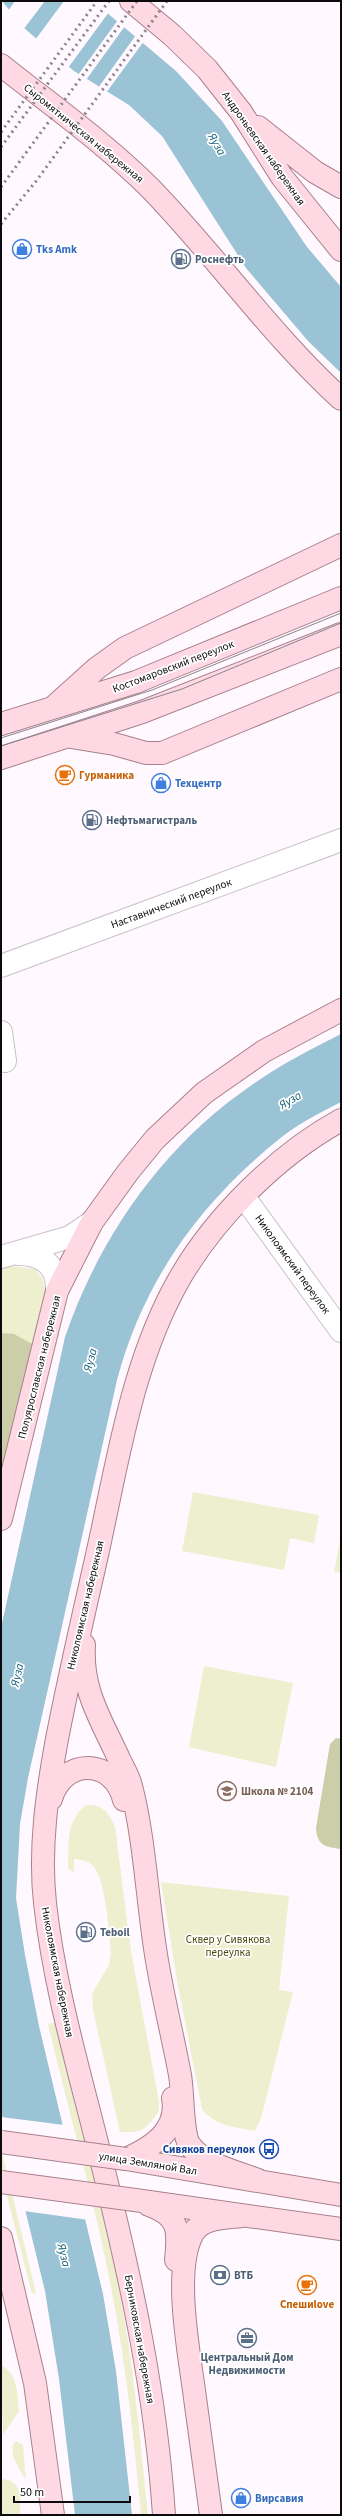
<svg xmlns="http://www.w3.org/2000/svg" width="342" height="2516" font-family="'Source Sans 3',sans-serif">
<style>
.green{fill:#edefce}
.forest{fill:#cbcea8}
.water{fill:#9ac3d5}
.pier{fill:#fff8fe}
.lines{fill:none;stroke-linecap:round;stroke-linejoin:round}
.minor-casing{stroke:#c9c1c8;stroke-width:24}
.major-casing{stroke:#a9808c;stroke-width:24}
.minor{stroke:#fff;stroke-width:22}
.major{stroke:#fed9e3;stroke-width:22}
.tram{stroke:#898489;stroke-width:1}
.rail{stroke:#898489;stroke-width:3;stroke-dasharray:2 4;stroke-linecap:butt}
.major-bridge-casing{stroke:#a9808c;stroke-width:24;stroke-linecap:butt}
.major-bridge{stroke:#fed9e3;stroke-width:22}
.labels{text-anchor:middle;stroke-width:3.5;stroke-linejoin:round;paint-order:stroke}
.street-label{font-size:11px;fill:#0d0a0d;stroke:#fff}
.shop-label{font-size:11px;font-weight:bold;fill:#366cbe;stroke:#fff;text-anchor:start}
.service-label{font-size:11px;font-weight:bold;fill:#4e5e75;stroke:#fff;text-anchor:start}
.food-label{font-size:11px;font-weight:bold;fill:#c56008;stroke:#fff;text-anchor:start}
.education-label{font-size:11px;font-weight:bold;fill:#785e54;stroke:#fff;text-anchor:start}
.park-label{font-size:11px;fill:#494a0c;stroke:#fff}
.transit-label{font-size:11px;font-weight:bold;fill:#164399;stroke:#fff;text-anchor:end}
.water-label{font-size:12px;font-style:italic;fill:#125e77;stroke:#fff}
</style>
<rect width="100%" height="100%" fill="#fff8fe"/>
<path class="green" d="M8,1266L36,1269L43,1280L45,1292L1,1491V1267Z
M193,1492L319,1515L314,1543L290,1538L284,1570L182,1551Z
M341,1535V1573L334,1572Z
M204,1666L293,1683L276,1767L189,1747Z
M87,1805C104,1805 109,1813 115,1827L131,1951L159,2102V2111C146,2128 143,2134 120,2132L93,2010L92,1994L109,1965L111,1953C109,1934 106,1875 91,1864C87,1861 79,1859 74,1859V1872L68,1869C69,1846 65,1819 87,1805Z
M161,1882L289,1896L279,1990L293,1992L261,2118L255,2131C235,2127 215,2126 202,2109L178,1986Z
M55,2022C76,2111 101,2200 119,2290C134,2364 140,2440 148,2515H141C134,2440 126,2366 112,2292C95,2202 69,2113 48,2024Z
M1,2148L36,2293L32,2294L1,2173Z
M1,2365C18,2374 17,2394 19,2411L3,2435Z
M16,2441L23,2445L26,2480C20,2470 6,2451 16,2441Z
M1,2479C23,2480 20,2498 20,2515H1Z"/>
<path class="forest" d="M1,1333L14,1334L34,1345L1,1491Z
M336,1738L341,1739V1849C326,1847 317,1846 316,1828L330,1744Z"/>
<path class="water" d="M2,1H93L176,71L222,121L307,247L341,287V373L308,341L246,268L162,136L129,105L74,71L24,28Z
M341,1034V1102C322,1112 301,1122 283,1136C201,1201 144,1279 117,1380L28,1778L20,1824L16,1898L25,1955L39,2026L103,2294L116,2371L132,2515H75L59,2379L45,2291L1,2111V1628L65,1337C99,1238 162,1147 249,1087C278,1066 309,1050 341,1034Z"/>
<path class="pier" d="M15,1H45L23,30L8,11Z
M64,1H96L109,12L68,68L35,40Z
M118,20L125,26L86,80L78,75Z
M136,35L144,41L106,93L98,88Z
M1,2117L64,2125L89,2220L24,2211Z"/>
<g class="lines">
<g class="minor-casing">
<path id="minor" d="M1,966L341,840
M1,1032L5,1061
M244,1197L341,1331
M18,1254C42,1254 58,1265 57,1291
M1,1257L70,1237L92,1222"/>
</g>
<g class="major-casing">
<path id="major" d="M131,1L172,35L207,69L241,112L282,177L341,250
M1,65C51,105 105,143 150,188C216,256 271,335 341,399
M258,127L315,172L341,187
M56,705L97,668L125,648L341,545
M1,724L136,682L341,598
M71,737L114,744L146,753H162L341,679
M1,758L142,712L341,634
M1,1519L57,1291L92,1222L128,1172L155,1139L204,1093L264,1051L341,1010
M84,1645C81,1691 102,1721 120,1761C124,1769 129,1777 131,1786C144,1836 147,1895 155,1948C161,1990 172,2032 180,2075C183,2091 182,2132 189,2144C202,2164 237,2172 258,2180
M51,1799C63,1757 114,1758 124,1800
M126,2159C151,2148 179,2131 173,2098
M126,2159L341,2195
M135,2200L341,2229
M149,2205C180,2216 179,2231 176,2260
M1,2238L35,2383L53,2515
M164,2515C156,2395 132,2284 103,2167C82,2080 55,1993 45,1903C39,1849 47,1793 57,1739C69,1677 83,1617 97,1555C118,1461 132,1360 181,1276C217,1215 279,1154 341,1120
M211,2515C206,2476 200,2437 195,2398C190,2357 172,2270 193,2233C202,2217 226,2218 242,2216"/>
</g>
<use href="#minor" class="minor"/>
<use href="#major" class="major"/>
<path class="tram" d="M1,738L152,690L341,613
M1,746L182,689L341,623"/>
<path class="rail" d="M1,132L97,1
M1,147L109,1
M1,187L137,1
M1,224L37,180L167,1"/>
<g class="major-bridge-casing">
<path id="major-bridge" d="M1,2142L126,2159
M1,2182L135,2200"/>
</g>
<use href="#major-bridge" class="major-bridge"/>
</g>
<defs>
<g id="shop-ring" transform="scale(1)"><circle r="9.5" fill="#fff" stroke="#3f7fe0" stroke-width="1.5"/><path d="M-5-2.5h2.3a2.7 3.5 0 0 1 5.4 0H5L5.5 6h-11ZM-1.5-2.5h3a1.5 2.3 0 0 0-3 0Z" fill="#3f7fe0"/></g>
<g id="fuel-ring" transform="scale(1)"><circle r="9.5" fill="#fff" stroke="#5c6f8a" stroke-width="1.5"/><path d="M-5.5-6h7V0h2V4h1.3V-2.5L3-4.5l.8-.8L6-3V5H2.5V1h-1V6h-7ZM-4.2-4.7v3.2H.2V-4.7Z" fill="#5c6f8a"/></g>
<g id="cafe-ring" transform="scale(1)"><circle r="9.5" fill="#fff" stroke="#e8710a" stroke-width="1.5"/><path d="M-5.5-4.5H6V0H3Q3 3.5 0 3.5H-2.5Q-5.5 3.5-5.5 0ZM3-3.2v2h1.7v-2ZM-6 4.5H4V6H-6Z" fill="#e8710a"/></g>
<g id="school-ring" transform="scale(1)"><circle r="9.5" fill="#fff" stroke="#8d6e63" stroke-width="1.5"/><path d="M0-5L7-2L0 1L-7-2ZM-4 1L0 2.5L4 1V4Q0 6-4 4Z" fill="#8d6e63"/></g>
<g id="bus-ring" transform="scale(1)"><circle r="9.5" fill="#fff" stroke="#1a4fb4" stroke-width="1.5"/><path d="M-5-6H5V4H4V6H2V4H-2V6H-4V4H-5ZM-3.5-4V0h7V-4ZM-3.5 1.2v1.5H-2V1.2ZM2 1.2v1.5H3.5V1.2Z" fill="#1a4fb4"/></g>
<g id="bank-ring" transform="scale(1)"><circle r="9.5" fill="#fff" stroke="#5c6f8a" stroke-width="1.5"/><path d="M-6-4H6V4H-6ZM0-2.3a2.3 2.3 0 1 0 0 4.6a2.3 2.3 0 1 0 0-4.6Z" fill="#5c6f8a"/></g>
<g id="office-ring" transform="scale(1)"><circle r="9.5" fill="#fff" stroke="#5c6f8a" stroke-width="1.5"/><path d="M-6-3h4V-5.5h4V-3h4V5H-6ZM-1-4.5V-3h2v-1.5ZM-6 0V1H6V0Z" fill="#5c6f8a"/></g>
</defs>
<g fill-rule="evenodd">
<use href="#shop-ring" x="22" y="249"/>
<use href="#fuel-ring" x="181" y="259"/>
<use href="#cafe-ring" x="65" y="775"/>
<use href="#shop-ring" x="161" y="783"/>
<use href="#fuel-ring" x="92" y="820"/>
<use href="#school-ring" x="227" y="1791"/>
<use href="#fuel-ring" x="86" y="1932"/>
<use href="#bus-ring" x="269" y="2149"/>
<use href="#bank-ring" x="220" y="2275"/>
<use href="#cafe-ring" x="307" y="2285"/>
<use href="#office-ring" x="247" y="2338"/>
<use href="#shop-ring" x="241" y="2498"/>
</g>
<g class="labels">
<g class="street-label">
<text transform="translate(84 133) rotate(39)" y="4">Сыромятническая набережная</text>
<text transform="translate(264 148) rotate(55)" y="4">Андроньевская набережная</text>
<text transform="translate(173 666) rotate(-21)" y="4">Костомаровский переулок</text>
<text transform="translate(171 903) rotate(-20)" y="4">Наставнический переулок</text>
<text transform="translate(293 1264) rotate(54)" y="4">Николоямский переулок</text>
<text transform="translate(39 1367) rotate(-76)" y="4">Полуярославская набережная</text>
<text transform="translate(85 1605) rotate(-77)" y="4">Николоямская набережная</text>
<text transform="translate(58 1972) rotate(79)" y="4">Николоямская набережная</text>
<text transform="translate(148 2163) rotate(9)" y="4">улица Земляной Вал</text>
<text transform="translate(140 2339) rotate(80)" y="4">Берниковская набережная</text>
</g>
<g class="shop-label">
<text x="36" y="253">Tks Amk</text>
<text x="175" y="787">Техцентр</text>
<text x="255" y="2502">Вирсавия</text>
</g>
<g class="service-label">
<text x="195" y="263">Роснефть</text>
<text x="106" y="824">Нефтьмагистраль</text>
<text x="100" y="1936">Teboil</text>
<text x="234" y="2279">ВТБ</text>
<text x="247" y="2361" text-anchor="middle">Центральный Дом<tspan x="247" dy="13">Недвижимости</tspan></text>
</g>
<g class="food-label">
<text x="79" y="779">Гурманика</text>
<text x="307" y="2308" text-anchor="middle">Спешиlove</text>
</g>
<g class="education-label">
<text x="241" y="1795">Школа № 2104</text>
</g>
<g class="park-label">
<text x="228" y="1943">Сквер у Сивякова<tspan x="228" dy="13">переулка</tspan></text>
</g>
<g class="transit-label">
<text x="255" y="2153">Сивяков переулок</text>
</g>
<g class="water-label">
<text transform="translate(217 144) rotate(59)" y="4">Яуза</text>
<text transform="translate(290 1100) rotate(-31)" y="4">Яуза</text>
<text transform="translate(90 1360) rotate(-76)" y="4">Яуза</text>
<text transform="translate(17 1675) rotate(-77)" y="4">Яуза</text>
<text transform="translate(64 2255) rotate(76)" y="4">Яуза</text>
</g>
</g>
<rect width="342" height="2516" fill="none" stroke="#0d0a0d" stroke-width="4"/>
<path d="M14 2496v6h116v-6" fill="none" stroke="#0d0a0d" stroke-width="2"/>
<text x="20" y="2496" font-size="12" fill="#0d0a0d" stroke="#ffffff" stroke-width="3" paint-order="stroke">50 m</text>
</svg>
